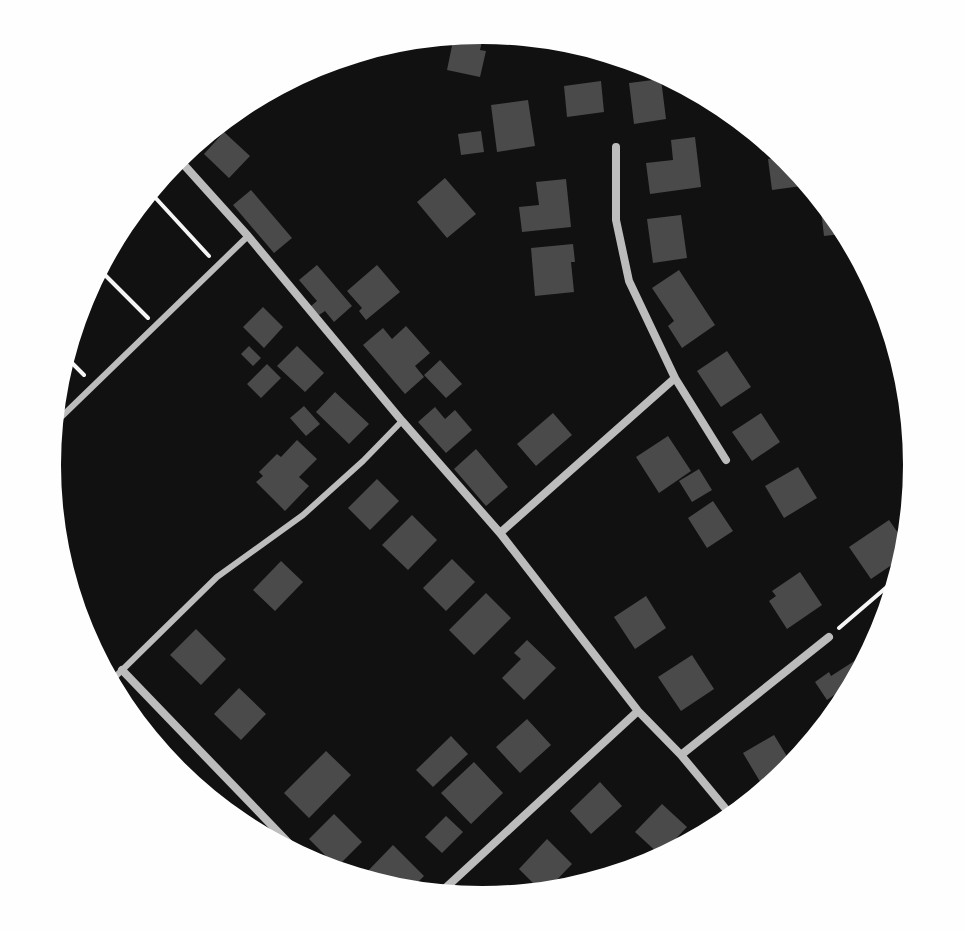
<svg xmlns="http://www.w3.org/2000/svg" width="965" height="931" font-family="Helvetica,sans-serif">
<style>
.building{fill:#4a4a4a}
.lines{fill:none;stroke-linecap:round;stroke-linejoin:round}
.path{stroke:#f5f5f5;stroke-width:4}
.service{stroke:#bcbcbc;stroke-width:6}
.minor{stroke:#bcbcbc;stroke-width:8}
</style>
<rect width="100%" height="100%" fill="#111"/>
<path class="building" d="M475,32L484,33L480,50L486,51L480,77L447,70L454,36Z
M661,79L666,119L634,124L629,83Z
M601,81L604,112L567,117L564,86Z
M528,100L535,146L497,152L491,105Z
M481,131L484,152L461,155L458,134Z
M224,132L250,156L229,178L204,154Z
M695,137L701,187L650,194L646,163L673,160L671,140Z
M779,150L791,158L809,185L772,190L768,159L780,158Z
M445,178L476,214L447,238L417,202Z
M566,179L571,227L522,232L519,207L539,205L536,182Z
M251,190L292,238L274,253L233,205Z
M820,202L837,227L842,234L824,236Z
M681,215L687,258L653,263L647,219Z
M573,244L575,262H571L574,292L535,296L531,248Z
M317,265L352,306L334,322L325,311L319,315L311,306L317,301L299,280Z
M377,265L400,292L366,320L359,311L362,308L347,291Z
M679,270L715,325L682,348L668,326L674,321L652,288Z
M263,307L283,327L264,348L243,327Z
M406,326L430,353L415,366L424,377L405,394L363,345L383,328L392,339Z
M249,346L261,358L253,366L241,354Z
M297,346L324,373L305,392L277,366Z
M727,351L751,387L721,407L697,371Z
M440,360L462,384L446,398L424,375Z
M267,364L281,378L261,398L247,384Z
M335,392L369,424L349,444L316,412Z
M304,406L320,424L306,436L290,418Z
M435,407L445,419L455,410L472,430L446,453L418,422Z
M553,413L572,435L536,466L517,444Z
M761,413L780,442L752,461L732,432Z
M668,436L691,471L659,493L636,457Z
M297,440L317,459L299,477L309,486L285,511L256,482L263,476L259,472L277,454L281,457Z
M476,449L508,487L486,506L454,469Z
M798,467L817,498L784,518L765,486Z
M699,469L712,490L692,502L679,481Z
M377,479L399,501L370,530L348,508Z
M713,501L733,531L707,548L688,518Z
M412,515L437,540L408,570L382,545Z
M889,520L903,540L899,560L871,579L849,547Z
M452,559L475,582L446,611L423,588Z
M281,561L303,582L275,611L253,590Z
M800,572L822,605L787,629L769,601L776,596L772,591Z
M486,593L511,618L474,655L449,630Z
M646,596L666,628L635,649L614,617Z
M196,629L226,659L201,685L170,655Z
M527,640L556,668L524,700L502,678L521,659L514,653Z
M692,655L714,689L681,711L658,677Z
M856,660L861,668L840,699L837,693L827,700L815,682L829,672L831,676Z
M239,688L266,714L241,740L214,714Z
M527,719L551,745L520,773L496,747Z
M774,735L794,768L790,774L765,790L743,753Z
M451,736L468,754L433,787L416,770Z
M326,751L351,775L309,818L284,793Z
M474,762L503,793L471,824L441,793Z
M600,782L622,806L591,834L570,811Z
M662,804L687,827L660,855L635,832Z
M334,814L362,842L337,867L309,839Z
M446,816L463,832L442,853L425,837Z
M547,839L572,864L549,888L540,890L519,869Z
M393,845L424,876L413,887L362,877Z"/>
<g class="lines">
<path class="path" d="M151,193L209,256
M100,270L148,318
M68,359L84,375
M839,628L895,580"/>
<path class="service" d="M55,423L248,236
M112,680L217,577L303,515L363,461L402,421"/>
<path class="minor" d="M176,156L248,236L402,421L500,533L638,711L681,755L730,814
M675,378L726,460
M500,533L675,378L629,281L616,220V147
M122,670L306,861
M681,755L829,637
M440,893L638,711"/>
</g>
<path d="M0 0H965V931H0ZM61 465a421 421 0 1 1 842 0a421 421 0 1 1-842 0Z" fill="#fefefe" fill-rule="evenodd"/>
</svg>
